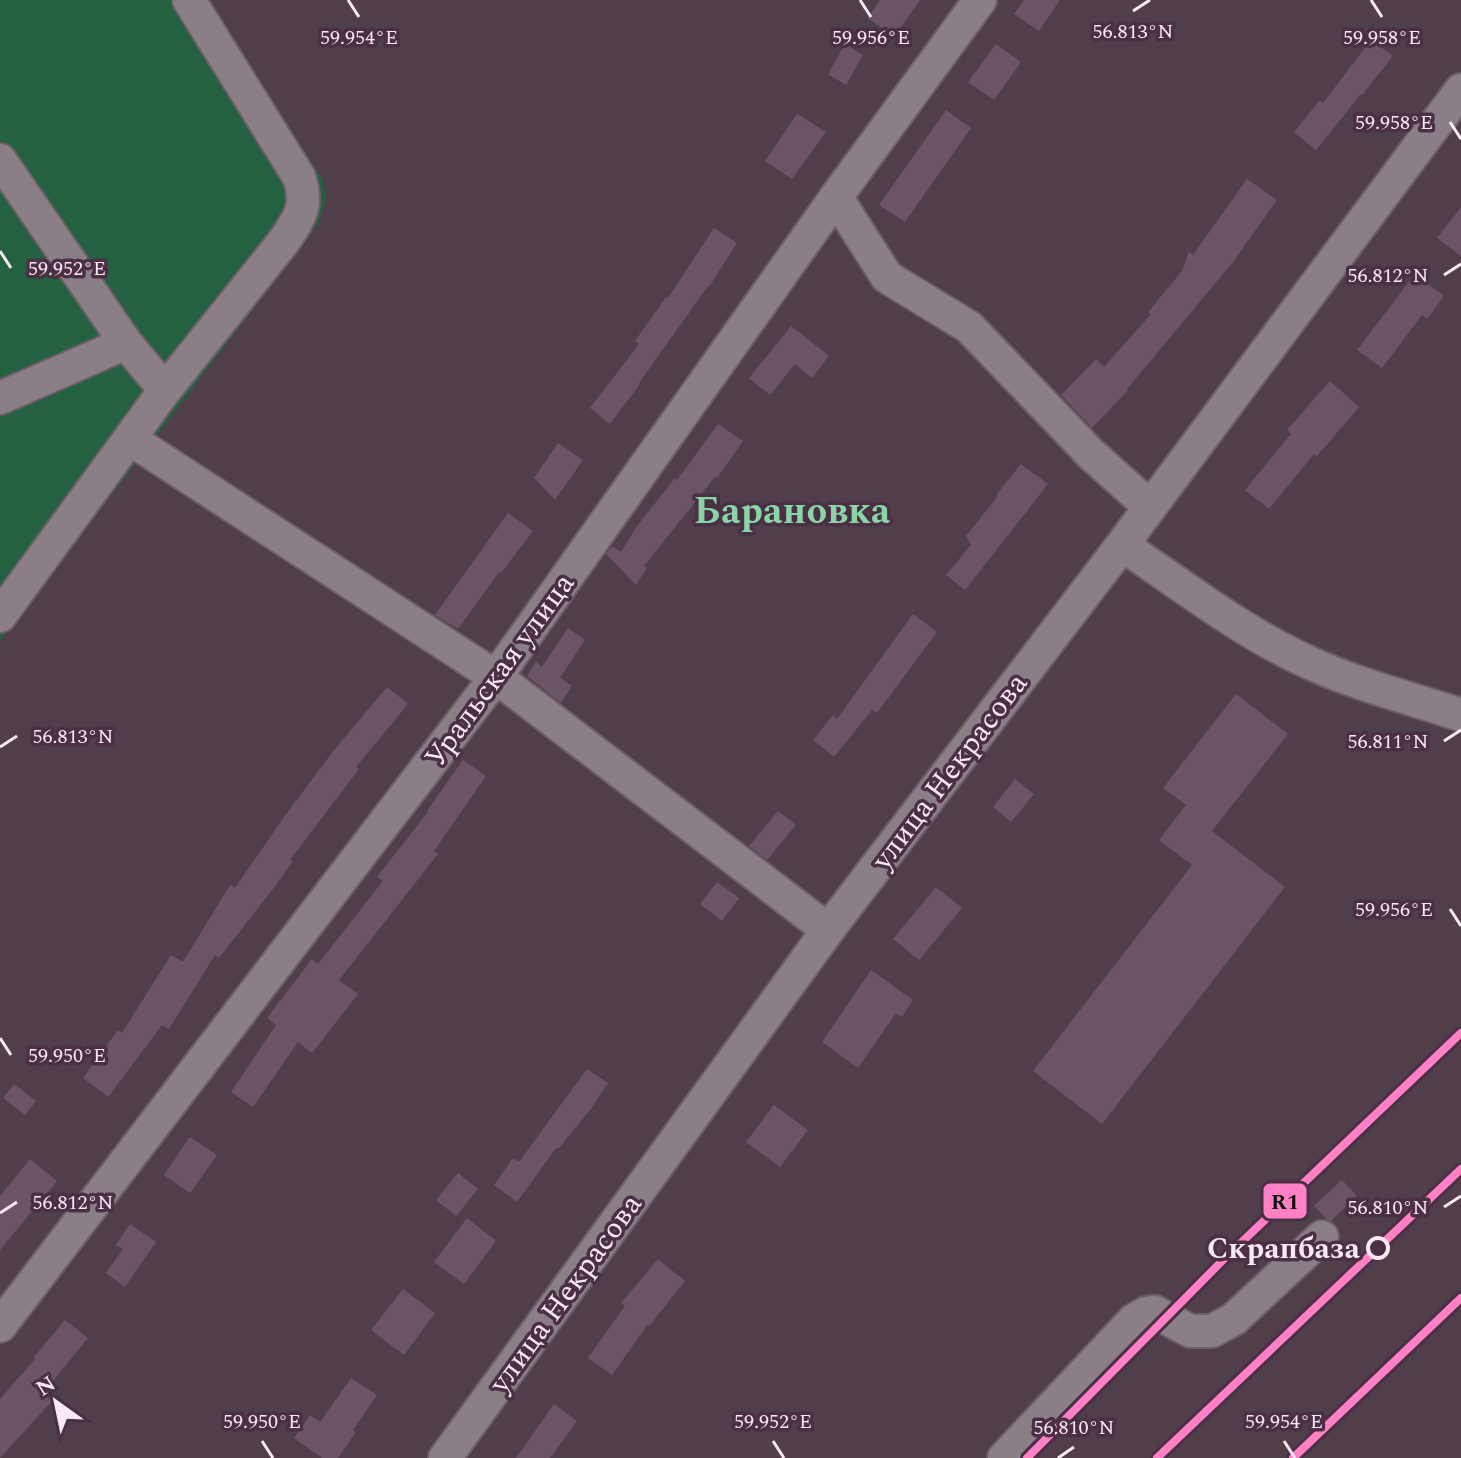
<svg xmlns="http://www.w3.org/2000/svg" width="1461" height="1458" font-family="Spectral,serif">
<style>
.green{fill:#246141}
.building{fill:#6c5466}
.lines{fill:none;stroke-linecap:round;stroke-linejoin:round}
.minor-casing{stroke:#6d5e68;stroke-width:36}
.minor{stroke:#8b7f87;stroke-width:32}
.rail-1-casing{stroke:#4b2f44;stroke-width:14}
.rail-1{stroke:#ff80c5;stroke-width:8}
.ticks{fill:none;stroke:#fae8f5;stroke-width:3}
.stop-dot{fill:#4b2f44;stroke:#fae8f5;stroke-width:4}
.labels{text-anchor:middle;stroke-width:7;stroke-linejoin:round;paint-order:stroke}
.street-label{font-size:30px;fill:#fae8f5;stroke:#4b2f44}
.stop-label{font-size:30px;font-weight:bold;fill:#fae8f5;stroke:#4b2f44;text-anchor:end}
.district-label{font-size:38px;font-weight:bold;fill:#8ad5a7;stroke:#4b2f44}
.ticks-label{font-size:20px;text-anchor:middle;fill:#fae8f5;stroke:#4b2f44;stroke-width:7;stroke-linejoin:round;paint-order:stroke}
.line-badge{stroke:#4b2f44;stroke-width:3}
.pale-badge-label{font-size:22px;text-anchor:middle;font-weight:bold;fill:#111}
</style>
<rect width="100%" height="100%" fill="#503f4b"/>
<path class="green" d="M0,0H208L323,180L326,201L318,224L0,641Z"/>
<path class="building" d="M880,0H920L894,37L868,18Z
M1024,0H1060L1039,31L1014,14Z
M1371,40L1393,56L1362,95L1361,94L1316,150L1294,132L1320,100L1323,103Z
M845,44L863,55L846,85L828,74Z
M996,44L1021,62L994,100L968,82Z
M946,110L971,128L905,222L879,205Z
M797,114L826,132L792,179L765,161Z
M1247,179L1277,200L1233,262L1127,389L1128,390L1092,428L1061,395L1096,359L1104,367L1151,314L1148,312L1182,271L1189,251L1193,255Z
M1461,207V256L1437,238Z
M714,228L737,243L709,287L708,286L639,383L640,384L610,424L590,408L639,344L635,341L666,297L668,298Z
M1415,274L1444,296L1427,319L1422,315L1382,368L1357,350Z
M791,326L829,356L812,378L795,364L770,395L749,378Z
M1330,381L1359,407L1317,456L1314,454L1269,509L1245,490L1291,434L1287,430Z
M718,424L743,441L717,478L715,477L644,566L647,568L636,585L606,554L612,546L621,552L637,526L675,478L677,480Z
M558,443L583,460L555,500L534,478Z
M1021,464L1048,484L965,590L946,575L971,545L966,536L998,496L996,495Z
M508,513L533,531L501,573L499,572L458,629L435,615Z
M913,614L937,632L877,713L872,710L834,757L813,740L833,715L837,719Z
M568,628L585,640L560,678L572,686L561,703L527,676L536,662L542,667Z
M387,687L408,704L356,767L359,769L290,860L293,861L273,889L219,958L215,955L169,1029L162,1025L108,1097L83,1078L118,1030L122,1033L171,955L183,962L230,885L235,888L284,817L334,750Z
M1236,694L1288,734L1212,831L1285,887L1102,1124L1033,1071L1192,865L1159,840L1186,805L1163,788Z
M463,760L486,776L434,851L438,854L339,980L358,994L312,1053L298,1042L253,1107L231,1092L276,1025L267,1018L312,959L318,964L383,881L377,877L428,812L427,811Z
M1015,779L1034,794L1011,822L993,807Z
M778,811L796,825L767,860L749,846Z
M717,882L739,898L722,921L700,904Z
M936,887L962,908L919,960L893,939Z
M871,970L913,1000L902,1017L896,1013L858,1068L822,1042Z
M587,1069L608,1083L590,1110L558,1149L556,1148L517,1202L494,1185L513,1158L519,1162Z
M14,1084L36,1101L25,1115L3,1098Z
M774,1105L808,1130L780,1167L746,1142Z
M190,1137L217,1155L190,1193L164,1175Z
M30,1159L57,1181L0,1250V1196Z
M458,1173L478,1189L456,1216L436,1200Z
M1342,1180L1357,1196L1331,1221L1326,1219L1314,1206Z
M467,1218L496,1241L464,1284L434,1262Z
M130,1224L156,1242L125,1287L106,1273L123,1249L116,1245Z
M658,1259L685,1281L649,1326L648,1324L612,1375L588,1358L625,1306L621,1303Z
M403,1289L435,1313L404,1355L371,1330Z
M65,1320L88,1338L43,1393L52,1401L0,1458V1399L35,1359L34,1357Z
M351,1378L377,1395L353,1430L356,1432L338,1458H322L294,1438L310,1415L320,1422Z
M554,1404L577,1421L550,1458H516Z"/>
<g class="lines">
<g class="minor-casing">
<path id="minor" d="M0,160L126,343L165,390
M836,197L887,277L969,327L1091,454L1150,507
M0,398L126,343
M130,439L496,677L828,930
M1122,545C1182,585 1243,633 1310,663C1358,685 1410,698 1461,715
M0,616L165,390L284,241C300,217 309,206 299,177L189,0
M0,1326L496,677L836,197L980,0
M445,1458L828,930L1122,545L1461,90
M1004,1458L1134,1320L1146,1313L1155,1312L1190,1331H1212L1234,1319L1322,1237"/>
</g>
<use href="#minor" class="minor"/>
<g class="rail-1-casing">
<path id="rail-1" d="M1027,1458L1224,1259L1461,1033
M1157,1458L1461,1169
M1293,1458L1461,1298"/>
</g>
<use href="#rail-1" class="rail-1"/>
</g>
<path class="ticks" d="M348,0L359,17M860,0L871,17M1371,0L1382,17M1133,11L1150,0M1450,122L1461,139M0,251L11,268M1444,275L1461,264M1444,741L1461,730M0,747L17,736M1450,909L1461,926M0,1038L11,1055M1444,1207L1461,1196M0,1213L17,1202M262,1441L273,1458M773,1441L784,1458M1284,1441L1295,1458M1058,1458L1074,1447"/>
<circle class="stop-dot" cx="1378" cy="1248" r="10"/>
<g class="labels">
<g class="street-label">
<text transform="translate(499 670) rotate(-54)" y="10">Уральская улица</text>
<text transform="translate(949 771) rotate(-53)" y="10">улица Некрасова</text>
<text transform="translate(565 1293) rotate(-54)" y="10">улица Некрасова</text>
</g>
<g class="stop-label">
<text x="1360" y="1258">Скрапбаза</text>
</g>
<g class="district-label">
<text x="792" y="523">Барановка</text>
</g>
</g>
<g class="ticks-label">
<text x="1133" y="38">56.813°N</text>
<text x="1382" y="44">59.958°E</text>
<text x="359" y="44">59.954°E</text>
<text x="871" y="44">59.956°E</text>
<text x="1394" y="129">59.958°E</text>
<text x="67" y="275">59.952°E</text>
<text x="1388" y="282">56.812°N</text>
<text x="73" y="743">56.813°N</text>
<text x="1388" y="748">56.811°N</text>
<text x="1394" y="916">59.956°E</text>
<text x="67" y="1062">59.950°E</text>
<text x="73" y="1209">56.812°N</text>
<text x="1388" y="1214">56.810°N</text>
<text x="262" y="1428">59.950°E</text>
<text x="773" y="1428">59.952°E</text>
<text x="1284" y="1428">59.954°E</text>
<text x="1074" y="1434">56.810°N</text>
</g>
<rect class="line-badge" x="1262" y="1182" width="46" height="38" rx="8" fill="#ff80c5"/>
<g class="pale-badge-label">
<text x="1285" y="1209">R1</text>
</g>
<g transform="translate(56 1402) rotate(327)" stroke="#4b2f44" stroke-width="6" paint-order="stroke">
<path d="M0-6L14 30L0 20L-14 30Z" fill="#fae8f5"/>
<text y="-12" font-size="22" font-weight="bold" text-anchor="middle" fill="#fae8f5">N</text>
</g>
</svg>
